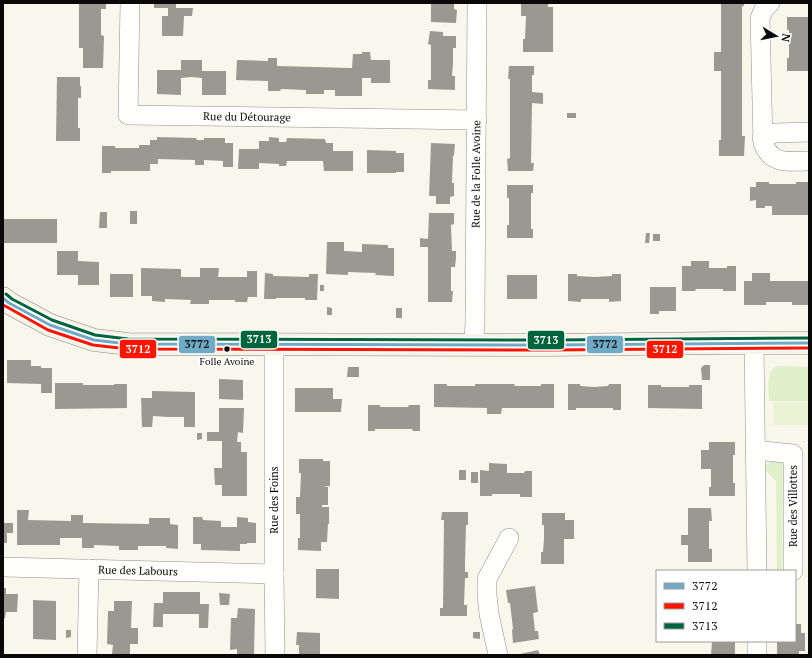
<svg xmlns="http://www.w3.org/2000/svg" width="812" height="658" font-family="'PT Serif',serif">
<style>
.green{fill:#e0f0ca}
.pitch{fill:#eaf4d4}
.building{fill:#9b9892}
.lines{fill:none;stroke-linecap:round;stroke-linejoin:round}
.street-casing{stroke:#91908b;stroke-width:20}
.secondary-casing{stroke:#888782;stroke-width:23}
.street{stroke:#fefefc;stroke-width:19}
.secondary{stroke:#f4f3e6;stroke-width:22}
.bus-1-casing{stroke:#fff;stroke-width:6}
.bus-2-casing{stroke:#fff;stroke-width:6}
.bus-3-casing{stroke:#fff;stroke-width:6}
.bus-1{stroke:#70abc5;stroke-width:3}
.bus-2{stroke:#ff1400;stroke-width:3}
.bus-3{stroke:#00643c;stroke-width:3}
.bus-dot{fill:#090909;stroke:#fff;stroke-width:1.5}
.labels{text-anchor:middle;stroke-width:4;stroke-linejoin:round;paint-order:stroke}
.bus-label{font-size:10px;fill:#090909;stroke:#fff}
.street-label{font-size:11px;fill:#090909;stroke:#fff}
.line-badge{stroke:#fff;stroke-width:1.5}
.badge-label{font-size:11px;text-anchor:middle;font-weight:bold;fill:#fff}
.pale-badge-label{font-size:11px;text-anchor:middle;font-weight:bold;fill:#111}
</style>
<rect width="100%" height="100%" fill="#f9f7ec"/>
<path class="green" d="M778,366L809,367V401H769C769,390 765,369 778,366Z
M771,461L784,462L789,473H783L782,571H777L776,481L765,470V466Z"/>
<path class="pitch" d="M773,402H809V425H774Z"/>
<path class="building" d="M79,3H106V9H101V35L104,36L103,68H83V48H79Z
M154,3H176V8H193L192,16H184L183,36H162V16H168V8H154Z
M431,3H454V9L457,10L456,23L431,22Z
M521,3H548V7H553V52H523V39H525L526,16H521Z
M721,3H744V6H742V136H745L744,156H719V140H721V71H714V52H721Z
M787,17H809V71H787V58H789V30H787Z
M430,31L443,32V36H456V48H453V63L452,76H455V90L428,89V80H431V45L428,44Z
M362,52H370L371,60H390V83H371V78H362V96H335V90H324V94H306V90L281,89L280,91H268V81L236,80L237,60L268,61V58H277V66L352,68L353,54H362Z
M181,60H202V71H226V95H202V78L191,77L181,78V95L157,94V70H181Z
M509,66H534V75H532V92L543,93V104L532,103L531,163H534L533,171H508L507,159L510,158V79H508Z
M57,77H80V86H81V98H78V128H80V141H56Z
M567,113H576V118H567Z
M157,137L196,138L197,140H204V138H225V143H233V167H223V161L204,160V165H195V160L158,159V164H150V171H111V173H102V146H115V148H139V145H150V140H157Z
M269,137L279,138V142H286L287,138L325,139L326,143H333V151H353V171H324L323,161H287L286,166H279V164L259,163V169H238L239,149H259V141H269Z
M431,143L455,144L454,156L453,155L452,183H454V196L450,197V204H436V196H429Z
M367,150L396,151V153H404V172H396V173H367Z
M756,182H769V184H796V182H809V215H772V206H765V208H756V200L750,201V187H756Z
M507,185H533V193H531V229H533V238H507V225H509V198H507Z
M130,211H137V224H130Z
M100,212H107V228H99Z
M429,213H454V224L451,225L452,251H456V258L455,267H451V291H453L452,302H428V247H420V238L428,239Z
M3,219H57V243H3Z
M646,233H650L649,243H645Z
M653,234H660V241H653Z
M327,242H344V251L362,252V244L388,245V248H394V276L375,275L376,273L348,272V275L326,274Z
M57,251H78V261L99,262V285H78V275H57Z
M691,261H709V268H727V266H736V291H723V289H696L695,291H682V266H691Z
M141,268L181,269V277H200V268H219L218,277H247V271H257V297H248L247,302H235V300H209V304H190L191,300L165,299V302L152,301V296H141Z
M265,273L273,274V276L309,277V274H318L317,300H305V298H276V299H264Z
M752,273H770V281H809V305H792V302H766V305H744V281H752Z
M110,274H133V297H110Z
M568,274H577V276L595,277L612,276V274H621V301L609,302V299H581V302L568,301Z
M507,275H537V299H507Z
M320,285H324V291H320Z
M650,287H676V311H659V314H650Z
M327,307L332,308V315H327Z
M396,308H402V318H396Z
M7,360H31V366H41V368H52V393H41V384L7,383Z
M704,365H710V380H702L701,368Z
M348,367H359V377H347Z
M219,379L243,380V400L219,399Z
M55,383H83V385H114V384H127V408L55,409Z
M434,384H447V386H475V384H515L514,386H541V384H554V408H502L501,414H487V408L434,407Z
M568,384H580V386L594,387L608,386L609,384H621V410H613V408H576V410H568Z
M648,385H661V387H689V385H702V409L648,408Z
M295,388H333V399H342L341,412H295Z
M152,391L195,392V427H184V417H168L153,416L152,427H142L141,398H152Z
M368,405H380V407H408L409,405H420V431H413L412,429H375V431H368Z
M219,408H244L243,433L238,432L237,442H241V452H247V496H222V485H215L214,468H222V441H207V432H219Z
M197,433H202V439L197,440Z
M709,442H735V455H733V483H735V496H709V487H711V469H701V450H709Z
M299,459H323V461H330V486H323L328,487V505H322V507H329V524H328L327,542H321V551L298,550V538H300V514H296V497H300L301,473H299Z
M489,463L507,464V473H524L525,471H532V497H520V494H492V496H480V470L489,471Z
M459,470H466V480H459Z
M471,472H478V483H471Z
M688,508H711L712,521H709V549H712V562H688V545H681V535H688Z
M17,510H29L28,520L71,521V515H83V523L149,524V518H170V524L178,525V549L166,548V546H138V550H119V546L94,545V548H82V538H60V545H17Z
M442,512H468V525H466L465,563V572H468V578H465L464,605H467V616H440V608H443L444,520H441Z
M542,513H565V520H574V539H564V564H541V552H543L544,539V525H542Z
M193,517H202L203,520L221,521V527H237V517L248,518V522L256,523V543H247V544H240V551L201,550V544H193Z
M3,523H13V533H7V543H3Z
M316,569H339V599L316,598Z
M535,586L538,612L533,613L535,631H538L539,639L513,643L512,630L513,629L510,603H508L506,590Z
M3,588H6V594H18L17,612H6L5,618L3,619Z
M163,592H200V604H209L208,628H199V614H163V627H153L154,603H163Z
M219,593L230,594L229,605H220Z
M33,600L56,601V640L33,639Z
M114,601H132L131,628H138V644H130V655L112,654L113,645L107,644L108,611H114Z
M238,608L255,609L254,655H237V649L230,650L231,618H237Z
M795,624H801V633H805V651H799V655H777V641H795Z
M66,630H71V637L66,638Z
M297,632L320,633V655H299V645H296Z
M473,632H480V639L473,638Z
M712,642H735V655H711Z
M538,650L540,655H520V654Z"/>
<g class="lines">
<g class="street-casing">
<g id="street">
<path id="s1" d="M130,3L128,115L477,120"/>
<path d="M770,3L764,9L760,18L763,143C772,166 789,161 809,161"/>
<path d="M762,138L775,133L809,132"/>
<path d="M754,343L757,571"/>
<path d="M274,344V574L275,655"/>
<path id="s2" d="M474,344L475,320L477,3"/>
<path d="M755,450L793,454V571"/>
<path id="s3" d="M3,567L274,574"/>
<path d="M757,641V655"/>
<path d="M87,655L89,569"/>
<path d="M498,655L489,614L487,595V579L509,538"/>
</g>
</g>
<g class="secondary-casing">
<path id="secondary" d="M3,298L9,303L50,325L94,340L128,344L550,345L725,343H809"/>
</g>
<use href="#street" class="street"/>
<use href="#secondary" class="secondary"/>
<g class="bus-1-casing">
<path id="bus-1" d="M3,298L9,303L50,325L94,340L128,344L550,345L809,343"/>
</g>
<g class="bus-2-casing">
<path id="bus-2" d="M3,305L7,307L48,330L93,345L128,349L550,350L809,348"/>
</g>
<g class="bus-3-casing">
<path id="bus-3" d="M6,294L12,299L52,320L95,335L128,339L550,340L809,338"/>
</g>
<use href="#bus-1" class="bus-1"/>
<use href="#bus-2" class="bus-2"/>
<use href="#bus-3" class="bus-3"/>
</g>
<circle class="bus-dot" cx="227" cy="349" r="3.5"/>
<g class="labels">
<g class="bus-label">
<text x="227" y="365">Folle Avoine</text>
</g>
<g class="street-label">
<text dy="4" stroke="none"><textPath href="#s1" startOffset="231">Rue du Détourage</textPath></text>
<text dy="4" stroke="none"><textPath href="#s2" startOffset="170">Rue de la Folle Avoine</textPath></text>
<text transform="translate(274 500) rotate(-90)" y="4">Rue des Foins</text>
<text transform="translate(793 506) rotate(-90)" y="4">Rue des Villottes</text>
<text dy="4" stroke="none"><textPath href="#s3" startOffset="135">Rue des Labours</textPath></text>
</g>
</g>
<g class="line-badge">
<rect x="240" y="330" width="38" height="19" rx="4" fill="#00643c"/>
<rect x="527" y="330" width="38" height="20" rx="4" fill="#00643c"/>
<rect x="178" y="335" width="38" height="19" rx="4" fill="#70abc5"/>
<rect x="586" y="335" width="38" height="19" rx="4" fill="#70abc5"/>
<rect x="119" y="339" width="38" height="20" rx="4" fill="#ff1400"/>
<rect x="646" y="340" width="38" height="19" rx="4" fill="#ff1400"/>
</g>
<g class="badge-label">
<text x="259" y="343">3713</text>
<text x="546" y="344">3713</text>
<text x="138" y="353">3712</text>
<text x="665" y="353">3712</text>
</g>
<g class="pale-badge-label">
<text x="197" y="348">3772</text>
<text x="605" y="348">3772</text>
</g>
<rect width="812" height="658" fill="none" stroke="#090909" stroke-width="8"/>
<rect x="656" y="570" width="140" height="72" fill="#ffffff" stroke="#9d9d9d"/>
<rect x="664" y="583" width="20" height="6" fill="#70abc5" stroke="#9d9d9d"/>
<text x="692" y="590" font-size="12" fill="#090909">3772</text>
<rect x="664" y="603" width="20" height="6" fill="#ff1400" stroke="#9d9d9d"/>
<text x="692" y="610" font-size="12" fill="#090909">3712</text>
<rect x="664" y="623" width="20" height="6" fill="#00643c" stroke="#9d9d9d"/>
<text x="692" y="630" font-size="12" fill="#090909">3713</text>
<g transform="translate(776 36) rotate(100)" stroke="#ffffff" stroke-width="3" paint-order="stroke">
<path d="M0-3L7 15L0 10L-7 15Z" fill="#090909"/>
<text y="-6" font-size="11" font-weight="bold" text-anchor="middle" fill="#090909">N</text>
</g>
</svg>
